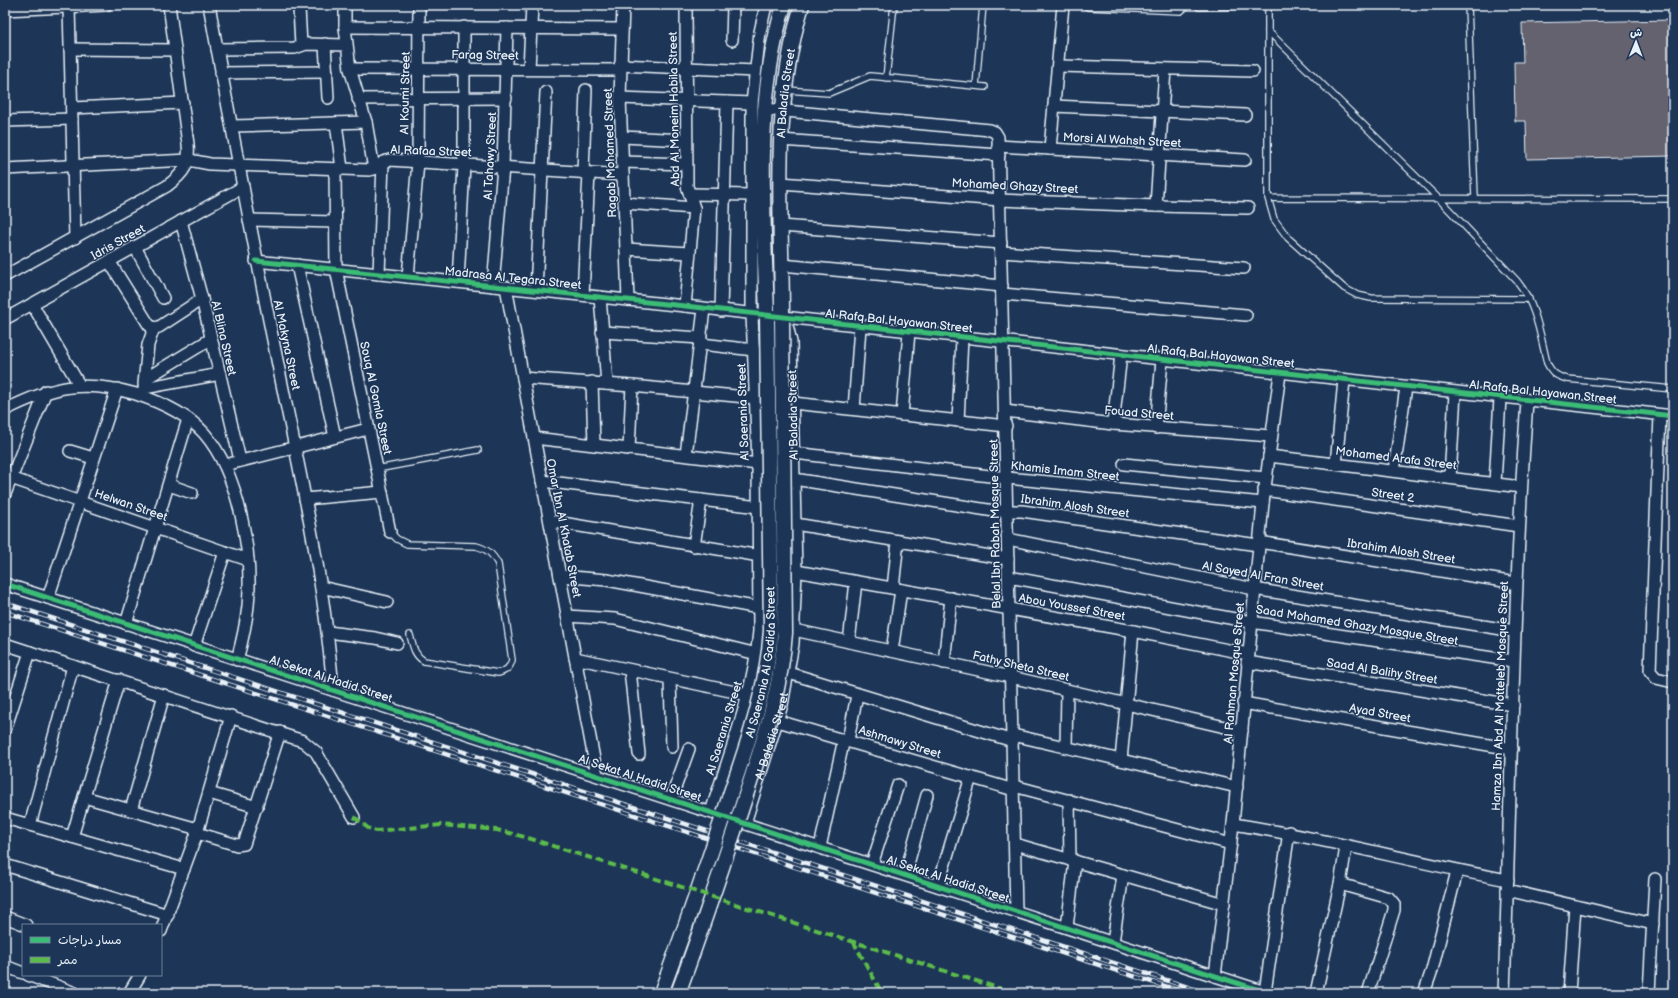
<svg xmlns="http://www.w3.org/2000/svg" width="1678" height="998" font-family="'Balsamiq Sans','Playpen Sans Arabic',sans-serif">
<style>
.building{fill:#656270;stroke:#e8f1f8}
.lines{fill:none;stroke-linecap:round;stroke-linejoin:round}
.service-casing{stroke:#e8f1f8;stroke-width:8}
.minor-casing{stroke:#e8f1f8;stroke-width:14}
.tertiary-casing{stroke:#e8f1f8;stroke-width:17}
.service{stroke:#1d3557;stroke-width:5.5}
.minor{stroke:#1d3557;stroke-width:11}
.tertiary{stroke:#1d3557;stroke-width:14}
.rail-casing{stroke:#e8f1f8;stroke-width:4.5}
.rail{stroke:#1d3557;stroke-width:3;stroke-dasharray:9;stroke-linecap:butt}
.tertiary-bridge-casing{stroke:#e8f1f8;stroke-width:17;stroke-linecap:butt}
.tertiary-bridge{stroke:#1d3557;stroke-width:14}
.quiet{stroke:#5cbc4b;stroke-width:4;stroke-dasharray:8 4;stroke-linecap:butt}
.cycleway-casing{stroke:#1d3557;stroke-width:8}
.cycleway{stroke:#3abd76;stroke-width:5}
.labels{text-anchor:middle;stroke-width:3;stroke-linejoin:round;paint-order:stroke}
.street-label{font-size:12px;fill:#e8f1f8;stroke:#1d3557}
</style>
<rect width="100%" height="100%" fill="#1d3557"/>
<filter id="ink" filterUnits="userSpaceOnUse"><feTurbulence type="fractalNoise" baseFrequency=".025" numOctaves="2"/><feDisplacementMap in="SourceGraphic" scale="8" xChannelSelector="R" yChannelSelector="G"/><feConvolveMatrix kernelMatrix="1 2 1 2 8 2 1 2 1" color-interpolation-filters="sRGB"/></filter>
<g filter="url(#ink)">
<path class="building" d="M1673,20V156L1527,159L1526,121H1515L1514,62H1523L1522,23Z"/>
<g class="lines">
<g class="service-casing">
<path id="service" d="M1084,5L1088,7L1181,11L1188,5
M1268,5V198L1274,219L1288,238L1344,288L1357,295L1371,298L1529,299
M1468,5L1475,198
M1199,7L1283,5
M1268,31L1438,198L1517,281C1536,304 1540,334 1547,363C1552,373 1556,376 1567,379L1673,389
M886,78L894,5
M976,86L983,5
M786,90L829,93L870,76L985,87
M1268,198L1673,199
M377,469L478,450
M390,532L397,539L407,544L476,546C487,549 492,553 498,564L512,660C510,668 506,671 498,673L424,661C414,655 413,646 410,635"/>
</g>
<g class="minor-casing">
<g id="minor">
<path d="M209,5C230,119 251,232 274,345C297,460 324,574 333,690"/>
<path d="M345,5V27L350,69L366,122L374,169"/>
<path d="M623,5L620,98L628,300"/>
<path d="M69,7L75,238"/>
<path d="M299,8L301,45"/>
<path d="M5,10L106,5"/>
<path d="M345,27L622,29"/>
<path d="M732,40L733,5"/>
<path d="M325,44L328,98"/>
<path d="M70,49L175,50"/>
<path d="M217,49L295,48L306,44L346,45"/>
<path d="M620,65L755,71"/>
<path d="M1058,66L1253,71"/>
<path d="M350,69L620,70"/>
<path d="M529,69L532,5"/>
<path d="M221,73L327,72"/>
<path d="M620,98L752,103"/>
<path d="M358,99L506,98"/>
<path d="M1054,106L1245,115"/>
<path d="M72,108L183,103"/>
<path d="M764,109L990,130L995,132L998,137L1016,911"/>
<path d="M5,121L72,119"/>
<path d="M336,123L342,169"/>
<path d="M232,126L366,122"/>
<path d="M622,137L686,140"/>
<path d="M780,140L999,155"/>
<path d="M998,146L1245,160"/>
<path d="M1050,149L1063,5"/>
<path d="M623,162L686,164"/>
<path d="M5,169L189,160L210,164L369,170C378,169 382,161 390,160L623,175"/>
<path d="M335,169L336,269L390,532"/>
<path d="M583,173L586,90"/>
<path d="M781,183L1000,200L1156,206L1248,208"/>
<path d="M690,194L752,195"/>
<path d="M624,203L694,208"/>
<path d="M1156,206L1165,69"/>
<path d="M249,220L335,222"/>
<path d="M181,221L202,299L240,460"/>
<path d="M781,226L1001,243"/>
<path d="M135,247L163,298"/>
<path d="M626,249L689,253"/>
<path d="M1001,252L1244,268"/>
<path d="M109,261L149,325L154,328L159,327L202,299"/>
<path d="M256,261L685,306L1673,416"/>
<path d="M297,265L335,437"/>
<path d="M782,265L1002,286"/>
<path d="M379,274L383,162"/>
<path d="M5,276L167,186C184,173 190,165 188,144L169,5"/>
<path d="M408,277L418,162L419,5"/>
<path d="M458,282L464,165V27"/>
<path d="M493,286L503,167L507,28"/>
<path d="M506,287L597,775"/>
<path d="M536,290L546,92"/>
<path d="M1002,294L1246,315"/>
<path d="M583,295L589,173"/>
<path d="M600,297L607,384"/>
<path d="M32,304L80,386"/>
<path d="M685,306L694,208L687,186L686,5"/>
<path d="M721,311L727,102"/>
<path d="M5,319L243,187"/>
<path d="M602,332L701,338"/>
<path d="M701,344L754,350"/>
<path d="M523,378L632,386L756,398"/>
<path d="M145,379L211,339"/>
<path d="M592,382L594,444"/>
<path d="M144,384L148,345L154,328"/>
<path d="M144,388L220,374"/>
<path d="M793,403L1006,426"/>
<path d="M854,409L860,327"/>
<path d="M5,410C53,386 83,379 136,394C160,402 187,414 204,433C239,473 253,554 248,606C246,624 242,642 237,660"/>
<path d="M1005,411L1113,424L1271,436"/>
<path d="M902,415L909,332"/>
<path d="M1660,415L1650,671L1656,678L1673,682"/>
<path d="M958,421L962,338"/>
<path d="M1113,424L1121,355"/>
<path d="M1156,428L1162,360"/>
<path d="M534,438L758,464"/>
<path d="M629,449L632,386"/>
<path d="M70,451L93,458"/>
<path d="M794,453L1007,478L1263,503"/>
<path d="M686,455L704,309"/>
<path d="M1269,456L1521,487"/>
<path d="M1124,464L1266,478"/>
<path d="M1336,464L1344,380"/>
<path d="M225,465L368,429"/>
<path d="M1394,471L1406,387"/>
<path d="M5,476L248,560"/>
<path d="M1450,478L1455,393"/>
<path d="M794,479L994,511H1022L1258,545"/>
<path d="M542,481L759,507"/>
<path d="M1495,483L1500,398"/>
<path d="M169,485L192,493"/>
<path d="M1264,490L1519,526"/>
<path d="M5,494L46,391"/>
<path d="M305,499L382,492"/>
<path d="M550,521L760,556"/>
<path d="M795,524L1008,559"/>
<path d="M1008,539L1254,589L1514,631"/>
<path d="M1259,542L1516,583"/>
<path d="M694,546L701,500"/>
<path d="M796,571L1133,631L1248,654"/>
<path d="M560,576L607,580L759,608"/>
<path d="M1009,577L1251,622L1513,661"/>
<path d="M5,584L1268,993"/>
<path d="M321,587L387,602"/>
<path d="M893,588L898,541"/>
<path d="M48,598L117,389"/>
<path d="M567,616L615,619L757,654"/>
<path d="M126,624L188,419"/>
<path d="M794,630L1011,677L1242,731"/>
<path d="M328,632L375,638L397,643"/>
<path d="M849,642L856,582"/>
<path d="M5,644L303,741L316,752L354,817"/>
<path d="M194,646L225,552"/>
<path d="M892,651L901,590"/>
<path d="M575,658L749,695"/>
<path d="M1247,662L1513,705"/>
<path d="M944,663L951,598"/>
<path d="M630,670L639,754"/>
<path d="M789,673L1013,741"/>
<path d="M670,679L672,747"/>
<path d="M1243,703L1512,749"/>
<path d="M778,721L1014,790"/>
<path d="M5,730L30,652"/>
<path d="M1013,735L1237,787"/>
<path d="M848,740L857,695"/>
<path d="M1066,747L1067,690"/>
<path d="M1121,760L1133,631"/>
<path d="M1014,786L1231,844"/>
<path d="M209,793L257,807"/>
<path d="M84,797L198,829"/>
<path d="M671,799L689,749"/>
<path d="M1069,800L1070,860"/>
<path d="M131,810L164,695"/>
<path d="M711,812C730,752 754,693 759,631L758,464L752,314V103L760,32L766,5"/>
<path d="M5,818L184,869"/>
<path id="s1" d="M745,823L782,705L793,644L796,571L791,342L788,329L782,318"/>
<path d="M1233,824C1326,838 1416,863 1508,880"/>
<path d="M30,825L73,666"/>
<path d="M197,833L237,845L244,844L280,732"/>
<path d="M72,837L119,680"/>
<path d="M1015,844L1224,904"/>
<path d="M820,847L844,739"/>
<path d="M872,864L898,785"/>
<path d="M5,865L168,915"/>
<path d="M905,875L927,795"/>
<path d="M1340,884L1389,898L1394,904V910L1368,993"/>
<path d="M938,886L971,777"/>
<path d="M1507,890L1653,924"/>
<path d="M5,917L26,925"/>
<path d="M1067,927L1075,861"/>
<path d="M161,931L197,833L231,716"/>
<path d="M1113,942L1123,875"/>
<path d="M5,966L23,973"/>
<path d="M28,975L75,993"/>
<path d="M1215,976L1233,824L1263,503L1280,373"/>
<path d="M1265,992L1289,832"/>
<path d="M129,993L140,975"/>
<path d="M1316,993L1340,884L1346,847"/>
<path d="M1424,993L1432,970L1457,871"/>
<path d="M1504,993C1511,795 1513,598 1527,401"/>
<path d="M1569,993L1575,906"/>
<path d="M1649,993L1655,879"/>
</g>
</g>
<g class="tertiary-casing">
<g id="tertiary">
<path d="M767,316C764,212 753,106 784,5"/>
<path id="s2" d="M782,318C782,213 771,107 802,5"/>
</g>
</g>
<use href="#service" class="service"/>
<use href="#minor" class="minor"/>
<use href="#tertiary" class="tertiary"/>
<g class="rail-casing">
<path id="rail" d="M5,603L1206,993
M5,612L1186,993"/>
</g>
<use href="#rail" class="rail"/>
<g class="tertiary-bridge-casing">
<g id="tertiary-bridge">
<path id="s3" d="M661,993C685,928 708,863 729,798C748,742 767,690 771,630L767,316"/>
<path d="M678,993C702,929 723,865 744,801C762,745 781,692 785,633L782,318"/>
</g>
</g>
<use href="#tertiary-bridge" class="tertiary-bridge"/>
<path class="quiet" d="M354,817L368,828L376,831L441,825L497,830L525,837L1014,993
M853,941L882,993"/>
<g class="cycleway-casing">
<path id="cycleway" d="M256,261L685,306L1673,416
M5,584L1268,993"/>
</g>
<use href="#cycleway" class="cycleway"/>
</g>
</g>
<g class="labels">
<g class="street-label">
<text transform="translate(485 55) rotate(1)" y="4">Farag Street</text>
<text transform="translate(405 93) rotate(-89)" y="4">Al Koumi Street</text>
<text dy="4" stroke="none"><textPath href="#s2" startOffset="225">Al Baladia Street</textPath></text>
<text transform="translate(674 109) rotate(-91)" y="4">Abd Al Moneim Habila Street</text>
<text transform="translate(1122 140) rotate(3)" y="4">Morsi Al Wahsh Street</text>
<text transform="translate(431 151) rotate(2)" y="4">Al Rafaa Street</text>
<text transform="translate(610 153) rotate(-92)" y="4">Ragab Mohamed Street</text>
<text transform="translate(490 156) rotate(-87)" y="4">Al Tahawy Street</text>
<text transform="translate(1015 186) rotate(3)" y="4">Mohamed Ghazy Street</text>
<text transform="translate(118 242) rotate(-29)" y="4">Idris Street</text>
<text transform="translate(513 278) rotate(6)" y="4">Madrasa Al Tegara Street</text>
<text transform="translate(899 321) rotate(6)" y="4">Al Rafq Bal Hayawan Street</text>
<text transform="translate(224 338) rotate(77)" y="4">Al Blina Street</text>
<text transform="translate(287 345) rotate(78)" y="4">Al Makyna Street</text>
<text transform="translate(1221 356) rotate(6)" y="4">Al Rafq Bal Hayawan Street</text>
<text transform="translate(1543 392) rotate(6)" y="4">Al Rafq Bal Hayawan Street</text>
<text transform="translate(376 398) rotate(78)" y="4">Souq Al Gomla Street</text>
<text transform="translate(743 412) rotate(-92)" y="4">Al Saerania Street</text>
<text transform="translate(1139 413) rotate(5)" y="4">Fouad Street</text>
<text transform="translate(793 415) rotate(-91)" y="4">Al Baladia Street</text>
<text transform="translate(1396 458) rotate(7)" y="4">Mohamed Arafa Street</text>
<text transform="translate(1065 471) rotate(6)" y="4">Khamis Imam Street</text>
<text transform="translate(1393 495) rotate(8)" y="4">Street 2</text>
<text transform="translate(131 505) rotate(19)" y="4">Helwan Street</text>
<text transform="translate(1075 506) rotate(8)" y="4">Ibrahim Alosh Street</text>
<text transform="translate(995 524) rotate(-91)" y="4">Belal Ibn Rabah Mosque Street</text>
<text transform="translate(564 528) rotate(79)" y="4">Omar Ibn Al Khatab Street</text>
<text transform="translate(1401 551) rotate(9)" y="4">Ibrahim Alosh Street</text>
<text transform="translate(1263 576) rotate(10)" y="4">Al Sayed Al Fran Street</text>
<text transform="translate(1072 607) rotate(10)" y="4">Abou Youssef Street</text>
<text transform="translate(1357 625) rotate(9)" y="4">Saad Mohamed Ghazy Mosque Street</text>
<text dy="4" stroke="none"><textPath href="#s3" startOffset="347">Al Saerania Al Gadida Street</textPath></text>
<text transform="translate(1021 666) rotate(13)" y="4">Fathy Sheta Street</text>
<text transform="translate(1382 671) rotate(9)" y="4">Saad Al Balihy Street</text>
<text transform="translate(1234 673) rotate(-85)" y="4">Al Rahman Mosque Street</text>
<text transform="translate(331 679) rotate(18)" y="4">Al Sekat Al Hadid Street</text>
<text transform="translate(1500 696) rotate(-88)" y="4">Hamza Ibn Abd Al Motteleb Mosque Street</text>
<text transform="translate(1380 713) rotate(10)" y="4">Ayad Street</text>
<text transform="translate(724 728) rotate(-73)" y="4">Al Saerania Street</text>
<text dy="4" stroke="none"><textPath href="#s1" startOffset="91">Al Baladia Street</textPath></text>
<text transform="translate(900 742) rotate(17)" y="4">Ashmawy Street</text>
<text transform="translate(640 778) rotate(18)" y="4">Al Sekat Al Hadid Street</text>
<text transform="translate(948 879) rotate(18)" y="4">Al Sekat Al Hadid Street</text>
</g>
</g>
<rect width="1678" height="998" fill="none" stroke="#1d3557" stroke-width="20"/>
<rect x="10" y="10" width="1658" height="978" fill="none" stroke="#e8f1f8" stroke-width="1.5" filter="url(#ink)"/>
<rect x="22" y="924" width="140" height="52" fill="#1d3557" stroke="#6e8097"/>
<rect x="30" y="937" width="20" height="6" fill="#3abd76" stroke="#6e8097"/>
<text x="58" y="944" font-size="12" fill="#e8f1f8">مسار دراجات</text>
<rect x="30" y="957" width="20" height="6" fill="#5cbc4b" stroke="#6e8097"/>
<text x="58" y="964" font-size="12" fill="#e8f1f8">ممر</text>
<g transform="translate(1636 42) rotate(1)" stroke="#1d3557" stroke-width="3" paint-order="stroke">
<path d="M0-3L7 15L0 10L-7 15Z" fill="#e8f1f8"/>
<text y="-6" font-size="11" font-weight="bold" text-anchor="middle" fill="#e8f1f8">ش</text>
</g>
</svg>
